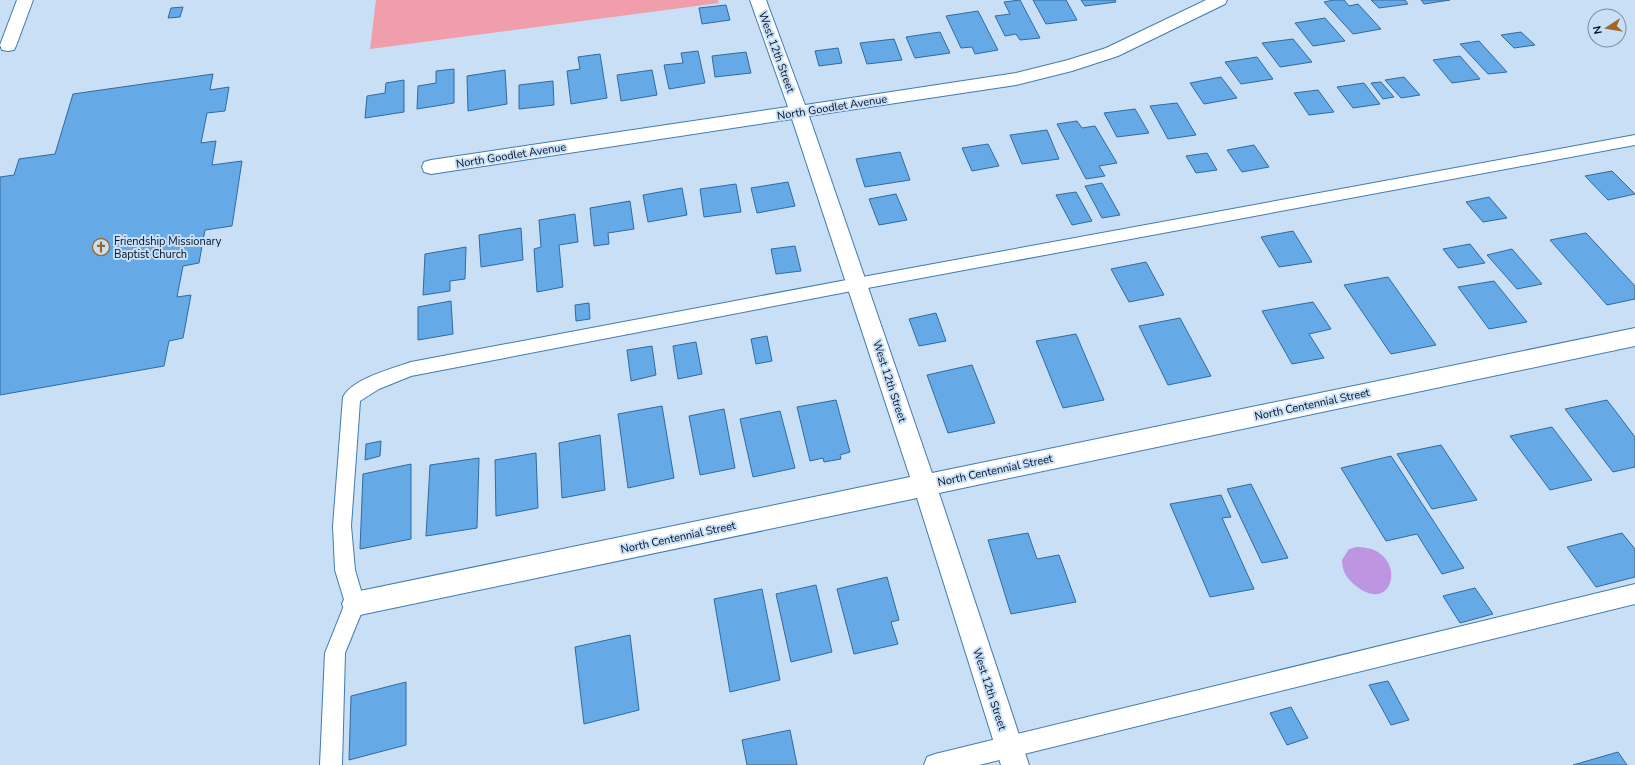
<svg xmlns="http://www.w3.org/2000/svg" width="1635" height="765" font-family="'Nunito Sans',sans-serif">
<style>
.green{fill:#f09dac}
.water{fill:#bd95e1}
.building{fill:#65a9e7;stroke:#316b9e}
.lines{fill:none;stroke-linecap:round;stroke-linejoin:round}
.service-casing{stroke:#417baf;stroke-width:2}
.minor-casing{stroke:#417baf;stroke-width:2}
.service{fill:#fff;fill-rule:evenodd}
.minor{fill:#fff;fill-rule:evenodd}
.labels{text-anchor:middle;stroke-width:4;stroke-linejoin:round;paint-order:stroke}
.street-label{font-size:11px;fill:#001024;stroke:#c8dff6}
.poi-label{font-size:11px;fill:#001024;stroke:#c8dff6;text-anchor:start}
</style>
<rect width="100%" height="100%" fill="#c8dff6"/>
<path class="green" d="M376,0H718L719,3L370,49Z"/>
<path class="water" d="M1356,547C1409,546 1397,618 1356,586C1347,579 1342,571 1342,560L1349,549Z"/>
<path class="building" d="M1020,0L1040,38L1020,40L1016,34L1005,36L995,16L1010,14L1004,2Z
M1033,0H1066L1077,20L1046,24Z
M1081,0H1115L1116,2L1085,6Z
M1334,0H1344L1349,6L1358,4L1381,29L1353,34L1324,2Z
M1371,0H1405L1408,4L1379,8Z
M1421,0H1450L1424,4Z
M726,5L730,20L702,24L699,8Z
M183,7L180,17L168,18L171,8Z
M978,11L998,50L975,54L972,47L961,48L946,16Z
M1325,18L1345,41L1313,46L1295,23Z
M940,32L950,53L915,58L906,37Z
M1521,32L1535,45L1514,48L1501,35Z
M894,39L902,60L867,64L860,43Z
M1293,39L1312,62L1280,67L1262,43Z
M1479,41L1507,72L1488,74L1460,44Z
M838,48L842,63L819,66L815,51Z
M698,51L705,83L669,89L664,65L683,63L681,53Z
M746,52L751,73L715,77L712,56Z
M600,54L607,98L571,104L567,71L580,69L578,57Z
M1460,56L1480,79L1452,83L1433,60Z
M1257,57L1273,79L1241,84L1225,62Z
M454,69V103L417,109L418,86L436,83V71Z
M505,70L507,104L468,111L467,76Z
M652,70L657,95L621,101L617,75Z
M213,74L210,90L229,87L225,111L207,113L201,143L216,141L212,165L242,161L232,226L205,230L199,263L183,266L177,297L191,295L183,338L169,341L164,366L0,395V177L14,175L19,159L55,154L73,94Z
M1221,77L1237,98L1204,104L1190,83Z
M1404,77L1420,95L1401,98L1385,80Z
M404,80V112L365,118L367,96L385,93L386,83Z
M553,81L554,105L519,109V85Z
M1381,82L1394,97L1383,99L1371,83Z
M1364,83L1380,104L1353,108L1337,87Z
M1318,90L1334,112L1309,115L1294,93Z
M1177,103L1196,135L1168,139L1150,106Z
M1135,109L1149,133L1117,137L1104,113Z
M1077,121L1082,128L1095,126L1117,163L1099,166L1105,176L1086,179L1057,124Z
M1047,130L1059,159L1022,164L1010,135Z
M988,144L999,166L972,171L962,148Z
M1254,145L1269,167L1242,172L1227,150Z
M900,152L910,180L865,187L856,159Z
M1207,153L1217,170L1196,173L1186,156Z
M1612,171L1635,194L1608,200L1585,176Z
M788,182L795,206L757,213L751,188Z
M1102,183L1120,215L1102,218L1085,186Z
M736,184L741,212L704,217L700,189Z
M682,188L687,215L648,222L643,195Z
M1076,192L1092,221L1072,225L1056,195Z
M896,194L907,220L879,225L869,199Z
M1489,197L1507,218L1483,222L1466,202Z
M630,201L634,229L608,233L609,244L594,246L590,208Z
M575,214L578,242L559,245L563,287L537,292L534,249L541,247L539,220Z
M521,228L523,260L481,267L479,235Z
M1293,231L1312,262L1279,267L1261,237Z
M1586,233L1635,286V299L1607,305L1550,240Z
M1470,244L1485,263L1458,268L1443,249Z
M795,246L801,271L776,274L771,249Z
M466,247L465,279L450,281V291L423,295L425,254Z
M1512,249L1542,284L1517,289L1487,255Z
M1146,262L1164,295L1129,302L1111,269Z
M1388,277L1436,345L1391,354L1344,285Z
M1494,281L1527,322L1489,329L1458,287Z
M451,301L453,334L418,340V307Z
M1313,302L1331,329L1309,334L1324,358L1292,364L1262,311Z
M589,303L590,319L576,321L575,305Z
M936,313L946,341L919,346L909,319Z
M1180,318L1211,376L1168,385L1139,326Z
M1076,334L1104,400L1063,408L1036,341Z
M767,336L772,361L756,364L751,339Z
M696,342L702,374L678,379L673,346Z
M652,346L656,375L631,381L627,350Z
M972,365L995,423L948,433L927,375Z
M836,400L850,452L840,455L841,459L824,462L823,458L810,461L797,407Z
M1607,400L1635,437V467L1613,472L1565,409Z
M662,406L674,478L628,488L618,414Z
M724,409L735,468L700,475L689,416Z
M780,411L795,468L753,477L740,419Z
M1552,427L1592,480L1550,490L1510,436Z
M600,435L605,490L562,498L559,443Z
M381,441L380,456L365,460L366,444Z
M1441,445L1477,500L1432,509L1397,454Z
M536,453L538,508L496,516L495,460Z
M1391,456L1464,568L1442,574L1417,534L1386,541L1341,468Z
M479,458L477,528L426,536L430,465Z
M411,464V539L360,549L363,474Z
M1251,484L1288,558L1262,563L1227,489Z
M1221,495L1231,517L1222,518L1254,589L1210,597L1170,504Z
M1028,533L1037,559L1059,555L1076,602L1011,614L988,540Z
M1622,533L1635,549V577L1596,587L1567,547Z
M887,577L899,620L891,622L898,644L854,654L837,589Z
M816,585L832,652L791,662L776,594Z
M1475,588L1493,614L1460,623L1443,596Z
M762,589L780,680L730,692L714,599Z
M630,635L639,710L584,724L575,647Z
M1388,681L1409,720L1391,725L1369,685Z
M406,682V745L349,760L351,696Z
M1291,707L1308,738L1287,745L1270,713Z
M790,730L797,765H747L742,740Z
M1618,752L1627,765H1573Z"/>
<g class="lines">
<g class="service-casing">
<path id="service" d="M1635,135V145L857,290L411,376L379,389L360,401L351,526L355,570L365,604L345,653L342,765H320L325,653L345,603L335,570L333,526L343,397C352,379 393,368 411,362L857,278Z
M1635,584V604L979,765H924L927,757L935,754Z"/>
</g>
<g class="minor-casing">
<path id="minor" d="M17,0H33L16,46L14,50L8,51L2,50L0,45Z
M750,0H766L805,105L1016,73L1068,60L1106,48L1206,0H1227L1225,4L1118,56L1072,71L1016,85L809,116L932,473L1635,328V346L939,493L1029,765H1001L917,498L355,616L346,613L342,604L346,595L355,592L910,477L792,119L431,174L424,172L422,167L424,162L431,160L788,107Z"/>
</g>
<use href="#service" class="service"/>
<use href="#minor" class="minor"/>
</g>
<defs>
<g id="church-ring" transform="scale(0.9)"><circle r="9.5" fill="#c8dff6" stroke="#9f6823" stroke-width="1.5"/><path d="M-1.2-6h2.4v3.5h3.3v2.4h-3.3V6h-2.4V-.1h-3.3v-2.4h3.3Z" fill="#9f6823"/></g>
</defs>
<g fill-rule="evenodd">
<use href="#church-ring" x="101" y="247"/>
</g>
<g class="labels">
<g class="street-label">
<text transform="translate(777 52) rotate(70)" y="4">West 12th Street</text>
<text transform="translate(832 107) rotate(-9)" y="4">North Goodlet Avenue</text>
<text transform="translate(511 155) rotate(-9)" y="4">North Goodlet Avenue</text>
<text transform="translate(890 381) rotate(72)" y="4">West 12th Street</text>
<text transform="translate(1312 404) rotate(-12)" y="4">North Centennial Street</text>
<text transform="translate(995 470) rotate(-12)" y="4">North Centennial Street</text>
<text transform="translate(678 537) rotate(-12)" y="4">North Centennial Street</text>
<text transform="translate(990 689) rotate(72)" y="4">West 12th Street</text>
</g>
<g class="poi-label">
<text x="114" y="245">Friendship Missionary<tspan x="114" dy="13">Baptist Church</tspan></text>
</g>
</g>
<g transform="translate(1607 28) rotate(258)"><circle r="19" fill="#c8dff6" stroke="#788ca2"/>
<path d="M0-3L7 15L0 10L-7 15Z" fill="#9f6823"/>
<text y="-6" font-size="11" font-weight="bold" text-anchor="middle" fill="#001024">N</text>
</g>
</svg>
